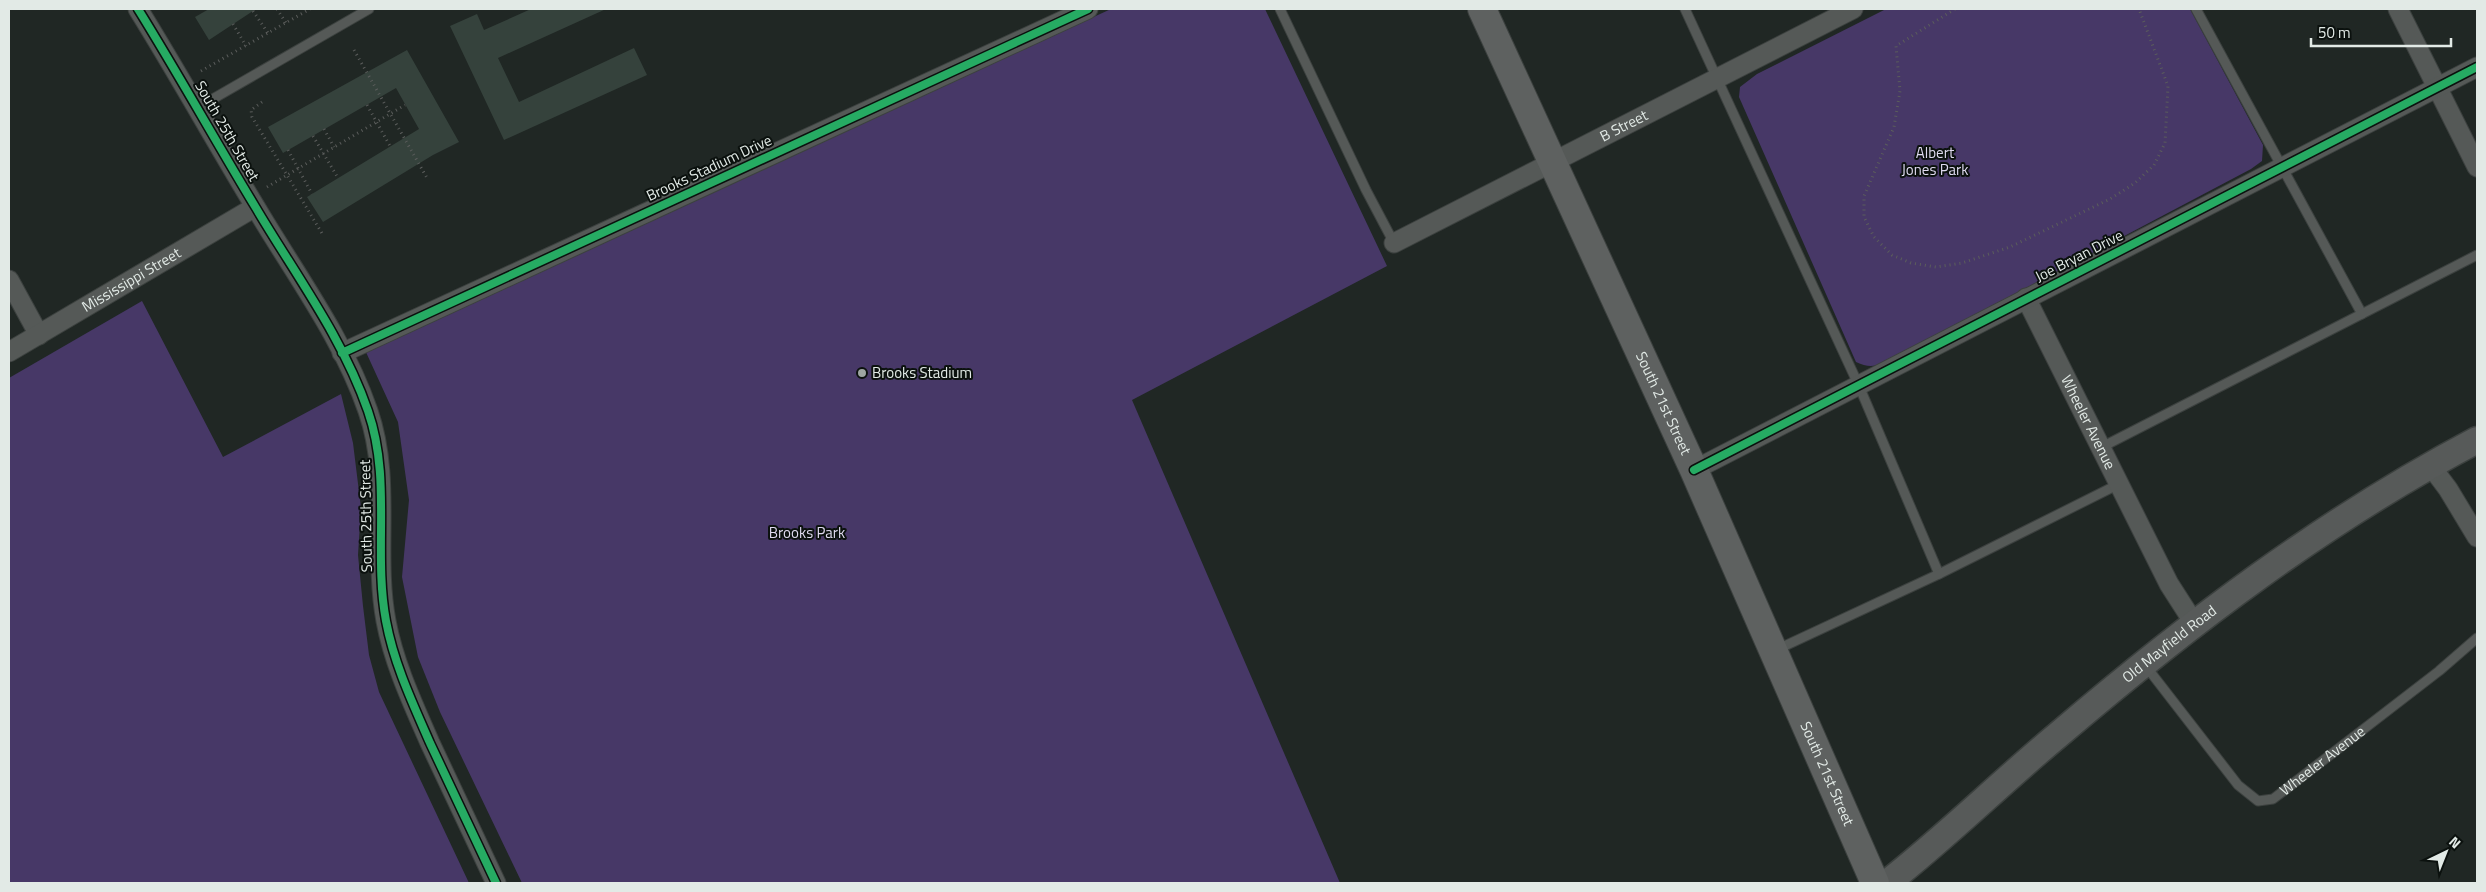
<svg xmlns="http://www.w3.org/2000/svg" width="2486" height="892" font-family="'Titillium Web',sans-serif">
<style>
.green{fill:#473867}
.building{fill:#35423c}
.lines{fill:none;stroke-linecap:round;stroke-linejoin:round}
.lane-casing{stroke:#3c413f;stroke-width:11}
.street-casing{stroke:#3c413f;stroke-width:21}
.secondary-casing{stroke:#3c413f;stroke-width:29}
.primary-casing{stroke:#3c413f;stroke-width:30}
.path{stroke:#5b5d5c;stroke-width:3;stroke-dasharray:1 4;stroke-linecap:butt}
.lane{stroke:#555957;stroke-width:9}
.street{stroke:#555957;stroke-width:19}
.secondary{stroke:#575a59;stroke-width:26}
.primary{stroke:#5e6160;stroke-width:28}
.cycleway-casing{stroke:#0b110e;stroke-width:11}
.cycleway{stroke:#26ab63;stroke-width:8}
.poi-dot{fill:#9ea6a2;stroke:#0b110e;stroke-width:2}
.labels{text-anchor:middle;stroke-width:4;stroke-linejoin:round;paint-order:stroke}
.street-label{font-size:15px;fill:#e2eae6;stroke:#0b110e}
.park-label{font-size:15px;fill:#dfdaef;stroke:#0b110e}
.poi-label{font-size:15px;fill:#e2eae6;stroke:#0b110e;text-anchor:start}
</style>
<rect width="100%" height="100%" fill="#202724"/>
<path class="green" d="M1111,9H1265L1387,266L1132,400L1340,883H522L440,712L418,657L402,577L409,500L398,422L365,350Z
M1886,9H2190L2263,145L2262,161L2251,169L1884,363C1873,367 1867,367 1856,362L1739,97L1740,87L1757,74Z
M142,301L223,457L341,394L353,443L361,508L358,555L363,606L369,655L379,692L469,883H9V378Z"/>
<path class="building" d="M209,9H256L209,40L195,17Z
M531,9H606L498,58L519,102L634,48L647,75L504,140L450,26L477,14L484,30Z
M407,50L459,142L433,155L323,222L307,197L419,129L396,88L283,153L268,127Z"/>
<g class="lines">
<g class="lane-casing">
<g id="lane">
<path d="M1280,9L1366,190L1394,243"/>
<path d="M1685,9L1859,386L1939,574"/>
<path d="M2196,9L2362,314"/>
<path d="M197,108L369,9"/>
<path d="M2100,448L2477,255"/>
<path d="M1776,650L1939,574L2119,484"/>
<path id="s1" d="M2145,665L2238,785L2258,801L2273,799L2439,671L2477,638"/>
</g>
</g>
<g class="street-casing">
<g id="street">
<path d="M138,9C179,75 216,142 256,208C295,274 343,338 368,411C392,480 373,551 386,621C394,664 413,704 430,743C452,790 474,837 496,883"/>
<path d="M2398,9L2477,167"/>
<path id="s2" d="M1394,243L1853,9"/>
<path d="M9,280L39,335"/>
<path id="s3" d="M2026,298L2169,584L2194,623"/>
<path id="s4" d="M9,352L255,207"/>
<path d="M342,353L1088,9"/>
<path d="M2430,465L2448,489L2477,537"/>
<path d="M1694,470L2477,67"/>
</g>
</g>
<g class="secondary-casing">
<g id="secondary">
<path id="s5" d="M1887,883C1946,837 2000,783 2058,735C2188,624 2325,520 2477,440"/>
</g>
</g>
<g class="primary-casing">
<g id="primary">
<path id="s6" d="M1482,9L1694,470L1875,883"/>
</g>
</g>
<path class="path" d="M277,9L286,23
M1955,9L1896,46L1900,91L1894,127L1864,196V217L1874,237L1892,255L1911,263L1936,267L1962,263L2010,247L2110,199L2135,183L2154,165L2165,143L2168,86L2139,9
M253,11L268,33
M233,24L246,46
M354,50L427,178
M201,71L310,9
M262,102L251,110L252,117L323,235
M367,105L390,146
M324,129L334,147
M313,136L338,178
M288,150L312,194
M267,187L405,105"/>
<use href="#lane" class="lane"/>
<use href="#street" class="street"/>
<use href="#secondary" class="secondary"/>
<use href="#primary" class="primary"/>
<g class="cycleway-casing">
<path id="cycleway" d="M138,9C179,75 216,142 256,208C295,274 343,338 368,411C392,480 373,551 386,621C394,664 413,704 430,743C452,790 474,837 496,883
M342,353L1088,9
M1694,470L2477,67"/>
</g>
<use href="#cycleway" class="cycleway"/>
</g>
<circle class="poi-dot" cx="862" cy="373" r="5"/>
<g class="labels">
<g class="street-label">
<text dy="5" stroke="none"><textPath href="#s2" startOffset="258">B Street</textPath></text>
<text transform="translate(227 131) rotate(60)" y="5">South 25th Street</text>
<text transform="translate(709 168) rotate(-25)" y="5">Brooks Stadium Drive</text>
<text transform="translate(2079 256) rotate(-27)" y="5">Joe Bryan Drive</text>
<text dy="5" stroke="none"><textPath href="#s4" startOffset="142">Mississippi Street</textPath></text>
<text dy="5" stroke="none"><textPath href="#s6" startOffset="434">South 21st Street</textPath></text>
<text dy="5" stroke="none"><textPath href="#s3" startOffset="139">Wheeler Avenue</textPath></text>
<text transform="translate(366 516) rotate(-91)" y="5">South 25th Street</text>
<text dy="5" stroke="none"><textPath href="#s5" startOffset="370">Old Mayfield Road</textPath></text>
<text dy="5" stroke="none"><textPath href="#s1" startOffset="255">Wheeler Avenue</textPath></text>
<text dy="5" stroke="none"><textPath href="#s6" startOffset="839">South 21st Street</textPath></text>
</g>
<g class="park-label">
<text x="1935" y="158">Albert<tspan x="1935" dy="17">Jones Park</tspan></text>
<text x="807" y="538">Brooks Park</text>
</g>
<g class="poi-label">
<text x="872" y="378">Brooks Stadium</text>
</g>
</g>
<rect width="2486" height="892" fill="none" stroke="#e2eae6" stroke-width="20"/>
<g transform="translate(2446 852) rotate(43)" stroke="#0b110e" stroke-width="4" paint-order="stroke">
<path d="M0-4L9 19L0 12L-9 19Z" fill="#e2eae6"/>
<text y="-8" font-size="14" font-weight="bold" text-anchor="middle" fill="#e2eae6">N</text>
</g>
<path d="M2311 38v8h140v-8" fill="none" stroke="#e2eae6" stroke-width="2.5"/>
<text x="2318" y="38" font-size="15" fill="#e2eae6" stroke="#0b110e" stroke-width="4" paint-order="stroke">50 m</text>
</svg>
